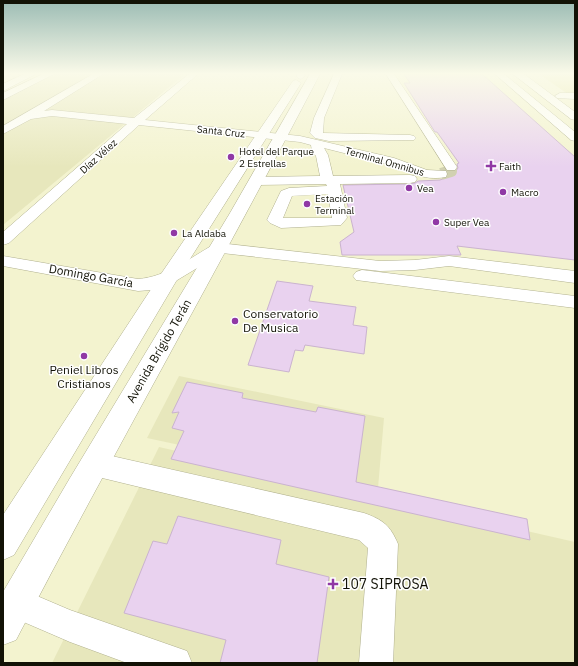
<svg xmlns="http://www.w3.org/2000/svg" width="578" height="666" font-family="'IBM Plex Sans',sans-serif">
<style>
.built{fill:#e7e7bc}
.green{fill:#e6e5a7}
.building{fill:#e9d2ef;stroke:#cab3cf}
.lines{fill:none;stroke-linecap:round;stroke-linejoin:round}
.minor-tunnel{stroke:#d1d1b1;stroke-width:12;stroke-dasharray:12 6;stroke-linecap:butt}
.minor-casing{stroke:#b1b18f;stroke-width:1}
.major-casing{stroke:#b1b18f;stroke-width:1}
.minor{fill:#fff;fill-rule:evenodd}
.major{fill:#fff;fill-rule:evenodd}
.poi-dot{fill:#9038a5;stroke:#fff;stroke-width:1.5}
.labels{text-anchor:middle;stroke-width:3;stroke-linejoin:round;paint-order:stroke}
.far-street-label{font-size:10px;fill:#121206;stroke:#fff}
.far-poi-label{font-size:10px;fill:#121206;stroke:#fff;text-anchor:start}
.street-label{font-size:12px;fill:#121206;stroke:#fff}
.poi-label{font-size:12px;fill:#121206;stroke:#fff;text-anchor:start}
.near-poi-label{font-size:14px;fill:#121206;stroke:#fff;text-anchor:start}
</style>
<rect width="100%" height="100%" fill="#f3f3cf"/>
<path class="built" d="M46,74H185L3,225V96Z
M179,376L384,418L378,488L147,438Z
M159,447L575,542V663H52Z"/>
<path class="green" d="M539,74H575V99Z"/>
<path class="building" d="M404,74H482L575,157V260L457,246L461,255H342L340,242L354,232L343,185L410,184L415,183L418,181L440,180L447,177L448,172H455L458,168L457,164L459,163L437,132H435L404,83H410Z
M277,281L313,286L309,301L356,307L353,325L367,327L364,354L305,345L303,351L295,350L289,372L248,365Z
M187,382L243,393L242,398L316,412L318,407L365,416L356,482L527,519L530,540L171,459L184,431L172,428L179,412L172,413Z
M178,516L281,540L276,564L329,577L317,663H220L226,640L124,613L153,541L167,544Z"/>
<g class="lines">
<path class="minor-tunnel" d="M441,174L451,171V167"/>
<g class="minor-casing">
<path id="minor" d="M43,74H54L3,100V93Z
M93,74H103L44,111L52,110L134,118L189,74H198L145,120L300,136L394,158L427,170L446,171L447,174L446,177C423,182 405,169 383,163C364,158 344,153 324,148L328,155L333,176L410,175L415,176L417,179L415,182L410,183L340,184L347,218L341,225L281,228L270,223L267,220L281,191L289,188L327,186L326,184L256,185L251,184L249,181L251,178L256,177L320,176L316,156L312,151L311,145L300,142L139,125L9,243L3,245V232L127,124L52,116L31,119L3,134V126ZM328,194L332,218H283L292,196Z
M296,74H304L305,76L301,79L298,78Z
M334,74H342L324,118L323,133L410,135L414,136L416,138L414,140L329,141L315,138L310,133L314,118Z
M386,74H394L457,167L455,170H447Z
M495,74H504L575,132V141L571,140Z
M560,93H575V99L557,98L555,96Z
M219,243L380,261L415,260L449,256L575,271V283L449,266L415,270L380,271L222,253L174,282L151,290L138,291L3,266V256L138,279C166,277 190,258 213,245Z
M362,270L575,296V308L356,280L353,276L356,272Z
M94,452L364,513C383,520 390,525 398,544L393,663H359L368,548L359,540L94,476L85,473L81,464L85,455Z
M16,587L70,610L187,651L192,663H127L70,642L5,614C2,608 2,598 5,592Z"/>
</g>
<g class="major-casing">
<path id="major" d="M24,74H36L3,91V84Z
M310,74H320C221,264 115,450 16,640L3,645V592L70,478L230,213Z
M513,74H524L575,112V120L571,119Z
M296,80L301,83L178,278L14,555L3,560V515L161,274L293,81Z"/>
</g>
<use href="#minor" class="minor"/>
<use href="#major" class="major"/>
</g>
<linearGradient id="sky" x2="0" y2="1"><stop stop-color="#9cbcb4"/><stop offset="0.44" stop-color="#fafae9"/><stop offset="1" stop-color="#fafae9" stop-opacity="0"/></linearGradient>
<rect width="578" height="167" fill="url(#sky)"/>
<g class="poi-dot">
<circle cx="231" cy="157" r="4"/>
<path d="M489 160h4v4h4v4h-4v4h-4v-4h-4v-4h4z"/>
<circle cx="409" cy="188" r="4"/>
<circle cx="503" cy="192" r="4"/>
<circle cx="307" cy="204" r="4"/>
<circle cx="436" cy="222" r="4"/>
<circle cx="174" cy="233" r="4"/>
<circle cx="235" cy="321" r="4"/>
<circle cx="84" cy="356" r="4"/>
<path d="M331 578h4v4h4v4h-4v4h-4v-4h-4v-4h4z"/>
</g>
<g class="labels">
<g class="far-street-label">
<text transform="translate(221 131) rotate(6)" y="4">Santa Cruz</text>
<text transform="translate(98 156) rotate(-42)" y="4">Díaz Vélez</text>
<text transform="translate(385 161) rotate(16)" y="4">Terminal Omnibus</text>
</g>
<g class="far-poi-label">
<text x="239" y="155">Hotel del Parque<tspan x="239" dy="12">2 Estrellas</tspan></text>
<text x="499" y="170">Faith</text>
<text x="417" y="192">Vea</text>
<text x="511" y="196">Macro</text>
<text x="315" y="202">Estación<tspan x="315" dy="12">Terminal</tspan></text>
<text x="444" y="226">Super Vea</text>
<text x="182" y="237">La Aldaba</text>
</g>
<g class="street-label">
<text transform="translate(91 276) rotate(10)" y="4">Domingo García</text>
<text transform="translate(159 351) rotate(-60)" y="4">Avenida Brígido Terán</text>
</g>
<g class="poi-label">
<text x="243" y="318">Conservatorio<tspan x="243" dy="14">De Musica</tspan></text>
<text x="84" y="374" text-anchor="middle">Peniel Libros<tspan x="84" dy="14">Cristianos</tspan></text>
</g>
<g class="near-poi-label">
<text x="342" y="589">107 SIPROSA</text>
</g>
</g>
<rect width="578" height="666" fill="none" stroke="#121206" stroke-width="8"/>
</svg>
